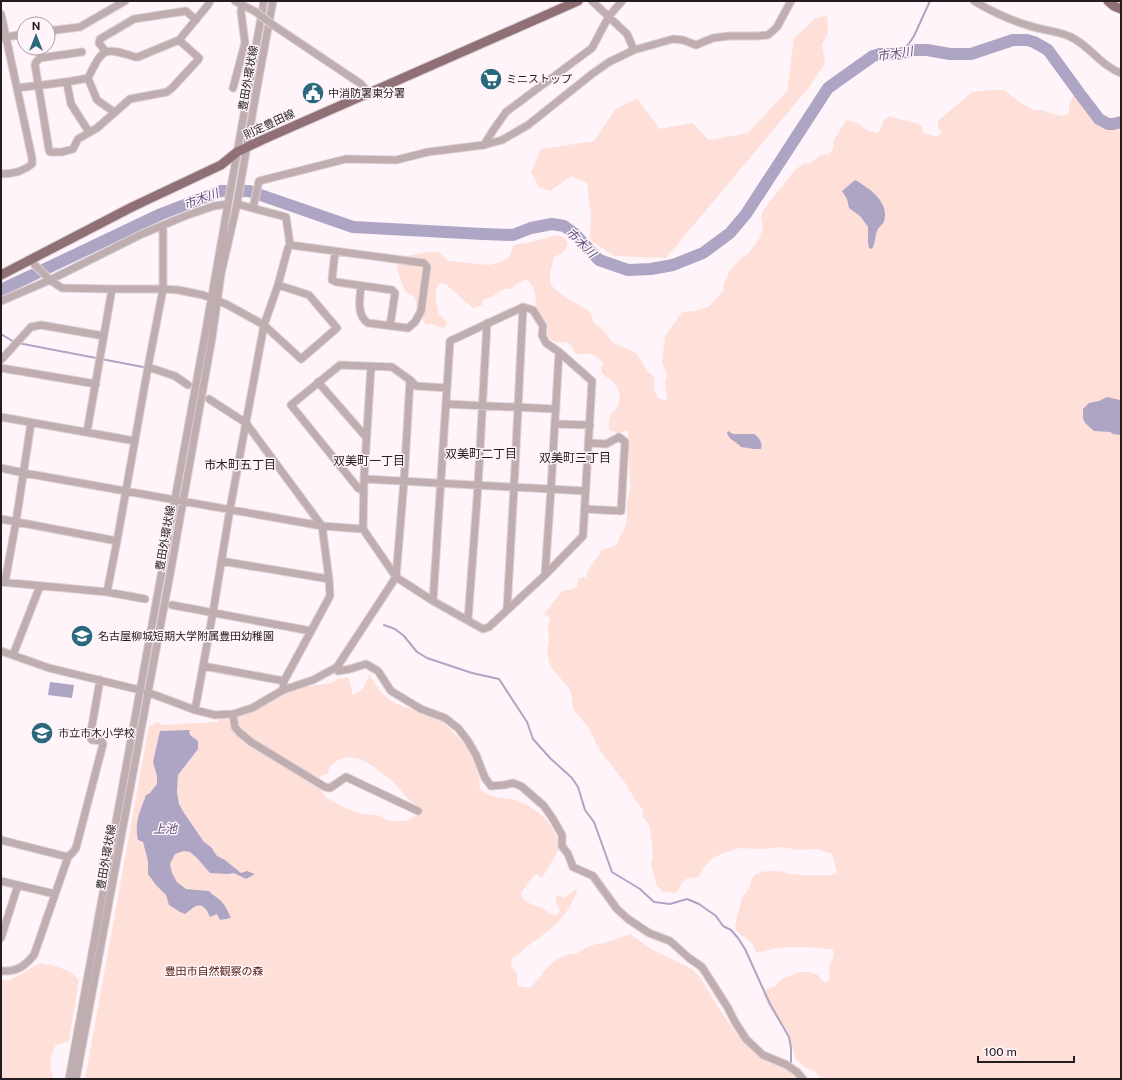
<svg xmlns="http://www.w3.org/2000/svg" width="1122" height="1080" font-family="'Public Sans','Noto Sans JP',sans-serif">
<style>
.green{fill:#fee0d9}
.water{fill:#aea5c5}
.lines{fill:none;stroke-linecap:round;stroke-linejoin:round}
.stream{stroke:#aea5c5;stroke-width:2}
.river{stroke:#aea5c5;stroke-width:12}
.minor-casing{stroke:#dcd1d6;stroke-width:9}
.major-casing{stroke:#dcd1d6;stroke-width:11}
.minor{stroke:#bfadb0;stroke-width:7}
.major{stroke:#8f7074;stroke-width:9}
.minor-bridge-casing{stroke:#dcd1d6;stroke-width:9;stroke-linecap:butt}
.minor-bridge{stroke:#bfadb0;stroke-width:7}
.labels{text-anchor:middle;stroke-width:3;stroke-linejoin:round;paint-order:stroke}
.street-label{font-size:11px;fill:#231c20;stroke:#fff4f9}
.poi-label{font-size:11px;fill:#231c20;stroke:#fff4f9;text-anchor:start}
.park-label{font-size:11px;fill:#552319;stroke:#fff4f9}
.water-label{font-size:12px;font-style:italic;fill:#5b4d7b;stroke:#fff4f9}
.neighbourhood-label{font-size:12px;fill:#231c20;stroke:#fff4f9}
</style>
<rect width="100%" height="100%" fill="#fff4f9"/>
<path class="green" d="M827,16L828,33L822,44L825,63L810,86L666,258L614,256L590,240L591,214L587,183L571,176L550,191L539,187L531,172L541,149L594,141L615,110L637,98L660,129L693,123L709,140L748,133L787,91L794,38L816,18Z
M991,90H1004L1024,105L1033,110H1043L1053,114L1063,116L1069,113V104L1074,95L1077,96L1100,122C1107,127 1113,126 1121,124V1079H822L815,1072L805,1067L795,1058L789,1035L783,1024L776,1017L771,1011L762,992L775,986L782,979L800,972H810L818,975L820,979L826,983L830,978L829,966L834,956L833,950C815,947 796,946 778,948C770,949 765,952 756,952C752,937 739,937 736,930C734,924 739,910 741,903C741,897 745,895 748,890C751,885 751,877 756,874C761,870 777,871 783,872C786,873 789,874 792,874C802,876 812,875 822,875C828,875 832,876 837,873L832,854L817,849L797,850L783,847L761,849L740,848L723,853L712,859L703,868L699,877C683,878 684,879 677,893L663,892L656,884L651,864L653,855L651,836L649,825L643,817V810L634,798L626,784L599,749L588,727L573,709L571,693L569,688L550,666L547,651L549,640L548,625L550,618L544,614L562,591L573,589L577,587L578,579L583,577L589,580L586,575C590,566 597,559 602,550L614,546L618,542L620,536L625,528L627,520V502L630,488L628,430L618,433L609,430V420L612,412L617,409C623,387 618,387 602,373L601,370L603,363C600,358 592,353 586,354C582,354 580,355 576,354L572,347L569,343C560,342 552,344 547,335L548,324C545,319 539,313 537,307C534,297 537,288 527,280H524L518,283L510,289H505L500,291L493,296L483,300L482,305L473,308L445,284L440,283L436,288V300L439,314L447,322V325L443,328L430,324L426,325L423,320L416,314V302L414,297L405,292L401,281L397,268L400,260L406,256L430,252H438L449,261L489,265L501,262L509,257L514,245L527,243L557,235L563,237L568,242C565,252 564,253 554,257C552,263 549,277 550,282C552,291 580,305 588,310L591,315L594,323L604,331L612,342L636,353L649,373L654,377L655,380L654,389L658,398L667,401L665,382L667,374L662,363L665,336L682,312L694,311L708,307L723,291L724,284L729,272L742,257L748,254L759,239L763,227L761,217L764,209L795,170L804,163H811L820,155L829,154L834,147L833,142L846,120L858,123L868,131L877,133L881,129L883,121L890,116L897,119L917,123L922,127L924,134H929L936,137L941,133L944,129L940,131L938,127V121L972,92Z
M369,674C375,683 381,694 390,700C403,709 419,709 433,716C446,721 473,751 477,765C479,770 479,782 480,789C494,799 499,797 515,800C527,803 543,814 550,825C555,832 557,840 560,848L542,878L536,874L530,880L521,893L524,900L531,904L540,907L553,915H557L560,910L556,903V895L564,898L576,889L577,891C566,921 548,931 524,949L522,952L512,958L511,966L517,974V982L519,986L531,988C541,975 558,951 576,954L585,948L596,944L605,943L630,934L653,950L692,969L700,977C717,1005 734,1036 759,1057C771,1068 787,1061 798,1079H85L149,725H153L154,723L160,722L161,725L216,722V723L221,719H231L236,732L246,741L320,787L321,790L326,798L341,806L360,814L377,815L389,821H406L415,816L422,810L407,798L399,788L393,782L373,766L360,759L348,757L338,760L329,768L328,774L322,775L318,780L260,744C249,740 234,731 236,717L252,712L284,692L293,689L330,683L335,681L337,679L348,677L352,691V695C363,690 366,685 369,674Z
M40,963C55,966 69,968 79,980L69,1041L56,1045C49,1058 48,1065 54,1079H1V979L9,981Z"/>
<path class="water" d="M855,180C869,188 890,202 884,221C883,225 878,227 877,231C875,237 875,244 872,249L869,248L868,243V227L860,216L849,208L847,199L842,191Z
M1107,397C1111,398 1118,399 1121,401V435L1113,434L1110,432L1094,431L1085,423L1083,418V409L1089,403L1099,401Z
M728,431L733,434H754C759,437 763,443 761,449H754L741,447C736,441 729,440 727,433Z
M50,682L74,685L72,698L48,695Z
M190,730L189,732L191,736L198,741V749L178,775L177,792L179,804L184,813L204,842L211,847L217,856L225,860L241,873L247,871L255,874L246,879L234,873L227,874L210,873L197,858L190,852L184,851L175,854L170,864L172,873L177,882L186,889L209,891C212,895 217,897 221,901C226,906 228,912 231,918L220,920L217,914L210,917C208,912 204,903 196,906C195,906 188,912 185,914L180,912L169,905L166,895L156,885L148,874V861L143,842L138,840C134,822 140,812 146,795L150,793L157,784V776L153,762L160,731Z"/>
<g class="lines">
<path class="stream" d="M898,54L908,45L914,36L930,1
M1,334L14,342
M18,343L143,367
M384,625L395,629L404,636L417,652L427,658L472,673L499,679L527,722L533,739L550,758L572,778L578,787L585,810L594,822L612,872L640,889L654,902L670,904L687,899L699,904L716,916L723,926L731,930L738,938L745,949L770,1004L789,1037L791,1048V1064"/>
<path class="river" d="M1,290L161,214L221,191H249L353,227L483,234L513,235L531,228L552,224L564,226L575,234L599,260L628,270L651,269L673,265L703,253L730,233L746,214L828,88L873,56L880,54H898L915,50H927L950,54H971L1013,40H1027L1034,42L1048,50L1080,94L1099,119L1108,124H1113L1121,122"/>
<g class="minor-casing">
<path id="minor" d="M235,1L256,12
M592,1L627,34L634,50
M974,1C989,10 1010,20 1027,25C1040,30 1059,31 1071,37C1090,46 1101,66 1121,73
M1,14L32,158V164C23,172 12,174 1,174
M273,25L361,84L369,93
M48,31L80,27L125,1
M1,38L24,34
M82,52L40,58L36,62L35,65L49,150L50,152H62L73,149L78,139L97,128L130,99L167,92L172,88L198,60L199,58L179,40
M106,52L99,43L100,39L134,19L186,11L196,20
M88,78L97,100L114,112
M67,83L71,104L89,132
M17,88C41,85 64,83 88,78C103,49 102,46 135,57H138L179,40L208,5L210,1
M233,88L245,43L241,12L242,5
M484,145L494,129L506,112L592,48L609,16L622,1
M253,208L259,181L346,159L396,160L428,152L484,145L502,140L528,125L592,74L609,62L634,50L673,39L683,40L696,45L713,38L729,36H757L768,35L777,27L791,1
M290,245L424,263L427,267L421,311L415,322L408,328L368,323C356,315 360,298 361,286
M335,251L332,280L336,282L392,290L395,293L390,326
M32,259L34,264L50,280L62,288L112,289H163L178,290L203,295L211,298L226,304L264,325L301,359L337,328L309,295L278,285
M1,301L50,280L142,234L185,216L214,206L228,204
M1,360L31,327L41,325L104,336
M148,367L175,376L188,385
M371,367L364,479L363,529L396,577L433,601L483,629L489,627L545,575L583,536L592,381L559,352L546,343L542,335L543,326L533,310L523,307L450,341L433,601
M1,368L96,384
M318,382L366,437
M209,399L246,423L322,526L329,579L330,596L284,681L283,690
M446,404L556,409
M1,417L135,441
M555,424L590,425
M87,432L112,289
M1,468L24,473L322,526L363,529
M364,479L586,491
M363,491L358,488L291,405L340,365L392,367L410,380L416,386L447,388
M585,509L621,511L625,442L619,437L606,444L589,443
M1,519L117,541
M221,561L329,579
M545,575L551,489L559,352
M1,582L107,592L145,599
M5,582L16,522L31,423
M107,592L117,541L148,367L163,289V225
M172,605L311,631
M507,609L514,488L523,307
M468,620L478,486L487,323
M1,651L49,668L140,690
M13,655L40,586
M203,666L284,681
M337,667L338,671L350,669L366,664L378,671L391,691L421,709L445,718L458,728L468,741L476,755L485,778L491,786L504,785L513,783L521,786L544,806L553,819L562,835V846L568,854L573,867L593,876L617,909L628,919L649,933L670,941L689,958L702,967L728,1008L735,1022L746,1039L763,1055L787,1065L797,1072L803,1079
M147,692L195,710L215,715L233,714L252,708L283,690L313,680L337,667L396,577L404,481L410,380
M195,710L213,612L230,509L264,325L278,285L288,248L290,245L286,217L237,204
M233,714L235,727L239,732L251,742L325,787L330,788L346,777L418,811
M1,840L68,857
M1,881L55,894
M1,938L18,885
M1,971C16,972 24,967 34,955L68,857L73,852L76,848L103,744L102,741L92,740L90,737L100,680
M69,1079L205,335L228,204L264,1
M76,1079L171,569L212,338L221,274L237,204L255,99L273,1"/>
</g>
<g class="major-casing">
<path id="major" d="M1108,1L1114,6L1121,9
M1,275L132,207L221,165L237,152L262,140L578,1"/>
</g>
<use href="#minor" class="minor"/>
<use href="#major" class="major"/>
<g class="minor-bridge-casing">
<path id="minor-bridge" d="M256,12L273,25"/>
</g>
<use href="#minor-bridge" class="minor-bridge"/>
</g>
<defs>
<g id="supermarket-disc" transform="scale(1.15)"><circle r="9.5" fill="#2a687e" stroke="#fff4f9"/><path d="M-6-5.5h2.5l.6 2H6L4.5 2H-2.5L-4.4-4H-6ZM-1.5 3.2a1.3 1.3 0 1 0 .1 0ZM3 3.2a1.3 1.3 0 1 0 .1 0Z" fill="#fff"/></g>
<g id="civic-disc" transform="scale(1.15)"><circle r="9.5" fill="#2a687e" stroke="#fff4f9"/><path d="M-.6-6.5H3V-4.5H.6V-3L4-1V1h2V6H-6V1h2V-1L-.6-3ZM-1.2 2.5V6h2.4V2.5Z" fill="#fff"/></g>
<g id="school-disc" transform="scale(1.15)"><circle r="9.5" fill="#2a687e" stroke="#fff4f9"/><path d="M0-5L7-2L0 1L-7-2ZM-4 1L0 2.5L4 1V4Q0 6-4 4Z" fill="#fff"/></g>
</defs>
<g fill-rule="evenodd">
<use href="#supermarket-disc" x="491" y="79"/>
<use href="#civic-disc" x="313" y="93"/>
<use href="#school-disc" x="82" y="636"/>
<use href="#school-disc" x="42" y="733"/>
</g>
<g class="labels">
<g class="street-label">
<text transform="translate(248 78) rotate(-80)" y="4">豊田外環状線</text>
<text transform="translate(269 124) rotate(-25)" y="4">則定豊田線</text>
<text transform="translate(165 538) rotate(-80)" y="4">豊田外環状線</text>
<text transform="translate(106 857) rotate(-80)" y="4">豊田外環状線</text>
</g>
<g class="poi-label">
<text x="506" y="83">ミニストップ</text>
<text x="328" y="97">中消防署東分署</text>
<text x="98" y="640">名古屋柳城短期大学附属豊田幼稚園</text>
<text x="58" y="737">市立市木小学校</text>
</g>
<g class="park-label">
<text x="214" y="975">豊田市自然観察の森</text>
</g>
<g class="water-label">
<text transform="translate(895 54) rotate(-9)" y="4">市木川</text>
<text transform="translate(201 199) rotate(-20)" y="4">市木川</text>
<text transform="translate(581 243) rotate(44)" y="4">市木川</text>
<text x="165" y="833">上池</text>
</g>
<g class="neighbourhood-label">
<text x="481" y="458">双美町二丁目</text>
<text x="575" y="462">双美町三丁目</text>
<text x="369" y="465">双美町一丁目</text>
<text x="240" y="469">市木町五丁目</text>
</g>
</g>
<rect width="1122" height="1080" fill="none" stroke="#231c20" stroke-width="4"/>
<g transform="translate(36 36)"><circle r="19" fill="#fff4f9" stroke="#a79ea2"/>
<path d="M0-3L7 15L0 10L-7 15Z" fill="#2a687e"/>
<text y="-6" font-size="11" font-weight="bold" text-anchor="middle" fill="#231c20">N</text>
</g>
<path d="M978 1056v6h96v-6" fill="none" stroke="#231c20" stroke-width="2"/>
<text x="984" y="1056" font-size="12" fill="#231c20" stroke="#fff4f9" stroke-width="3" paint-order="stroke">100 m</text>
</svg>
